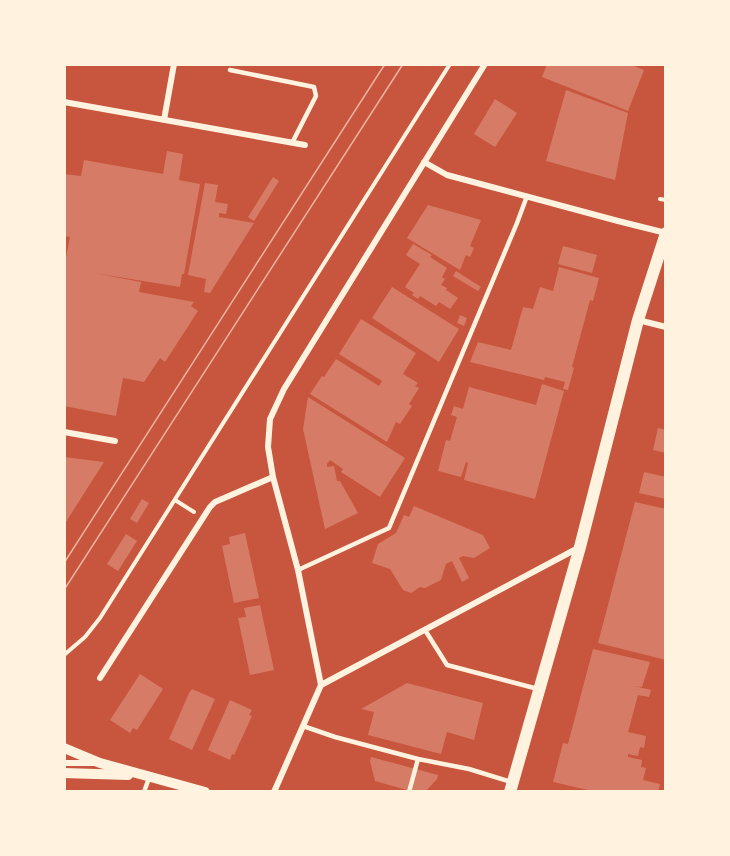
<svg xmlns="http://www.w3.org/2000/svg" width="730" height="856" font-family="'DejaVu Sans',sans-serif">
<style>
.building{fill:#d67c66}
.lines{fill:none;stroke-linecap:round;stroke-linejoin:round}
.path{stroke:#fff3e0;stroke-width:4}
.service{stroke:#fff3e0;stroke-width:4.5}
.minor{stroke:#fff3e0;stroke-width:6}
.tertiary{stroke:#fff3e0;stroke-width:10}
.secondary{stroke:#fff3e0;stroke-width:12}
.tram{stroke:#e9b49f;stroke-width:1.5}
</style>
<rect width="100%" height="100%" fill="#c8553d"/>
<path class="building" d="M547,64H629L644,70L628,111L542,77Z
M566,90L628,113L615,180L546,161Z
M495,99L517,113L495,147L474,134Z
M167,151L183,154L179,180L200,184L184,274H182L180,287L94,273L141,282L139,292L194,302L191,306L198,311L165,362L160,358L144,382L123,378L116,416L64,406V268L70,237L64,236V174L81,176L84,160L163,174Z
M273,177L279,181L254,221L248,217Z
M205,183L218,185L215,202L228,204L226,214L219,213V217L254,223L210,293L204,292L206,279L188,275Z
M428,205L481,220L470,246L474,248L470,257L466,255L460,270L407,238Z
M413,244L432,255L430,257L447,268L442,277L445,279L441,285L447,288L446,290L458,298L450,309L439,302L436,306L420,296L418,299L412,295L414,293L405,287L420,264L406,255Z
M563,246L597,255L592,273L558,264Z
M559,267L599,278L593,301L590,300L572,367L574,368L568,390L563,389L565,382L545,377L544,380L470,362L478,342L511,350L523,307L533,309L540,287L553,291Z
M456,271L481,287L478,291L453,276Z
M392,287L459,329L439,362L372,318Z
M460,315L467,318L464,326L457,323Z
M361,319L416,353L403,374L418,383L415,386L419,388L409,404L412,406L400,424L396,422L387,442L310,394L322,376L324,377L336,359L379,386L382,381L339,354Z
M542,384L564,391L535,499L464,480L468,463L466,462L461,477L438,471L446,440L450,441L457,417L451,415L454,406L463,409L469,387L536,405Z
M308,397L405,458L380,497L341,472L343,469L330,460L327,464V467L334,466L337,481H340L358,513L325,529L303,429Z
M658,428L666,430V453L653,450Z
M64,457L104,462L64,525Z
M644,472L666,477V499L639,493Z
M142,499L149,503L137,523L130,519Z
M635,502L666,509V660L598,643Z
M414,506L483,535L490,548L474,558L463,556L459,558L469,578L462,582L452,561L446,564L441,580L425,588L420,587L411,593L403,590L390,569L372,563L378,544L396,533L404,515L409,517Z
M245,533L259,598L234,603L222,546L230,544L229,537Z
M126,534L137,541L118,571L107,564Z
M260,605L274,670L250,675L238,618L246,617L244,608Z
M593,649L650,662L642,687L634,686L651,690L649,697L638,695L628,732L646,736L644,748L640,747L638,756L628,754V757L642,760L641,767L646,768L643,780L660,784L658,792H597L553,782L563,743L568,744Z
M140,674L163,689L137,730L133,728L130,733L110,720Z
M407,683L483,703L474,740L447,732L441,754L368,735L374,712L361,709Z
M192,689L215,699L192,750L169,739L189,693Z
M230,700L252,710L249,715L252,716L234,755L232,754L230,760L208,750Z
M371,757L438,775L437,779L425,792H414L375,781L370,761Z"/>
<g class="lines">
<path class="path" d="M660,199L666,200
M175,500L194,512
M64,655L85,637L100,618L450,64"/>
<path class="service" d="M230,70L314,87L316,96L292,143
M298,570L389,528L517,223L527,196
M425,630L447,665L538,689
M303,726L335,737L418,759L409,792
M418,759L469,769L511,782
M144,792L149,778"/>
<path class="minor" d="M64,102L305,145
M164,120L174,64
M424,162L447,175L618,221L666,233
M638,320L666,327
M64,432L115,441
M273,477L298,570L321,685L274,792
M100,678L210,507L215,502L273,477L268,447L270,419L284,389L485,64
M321,685L580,547
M64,763H94"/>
<path class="tertiary" d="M64,748L100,763L205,792
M64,773L128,775"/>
<path class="secondary" d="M510,792L580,547L638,320L666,233"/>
<path class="tram" d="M64,563L385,64
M64,590L403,64"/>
</g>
<rect width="730" height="856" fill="none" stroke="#fff3e0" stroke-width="132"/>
</svg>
